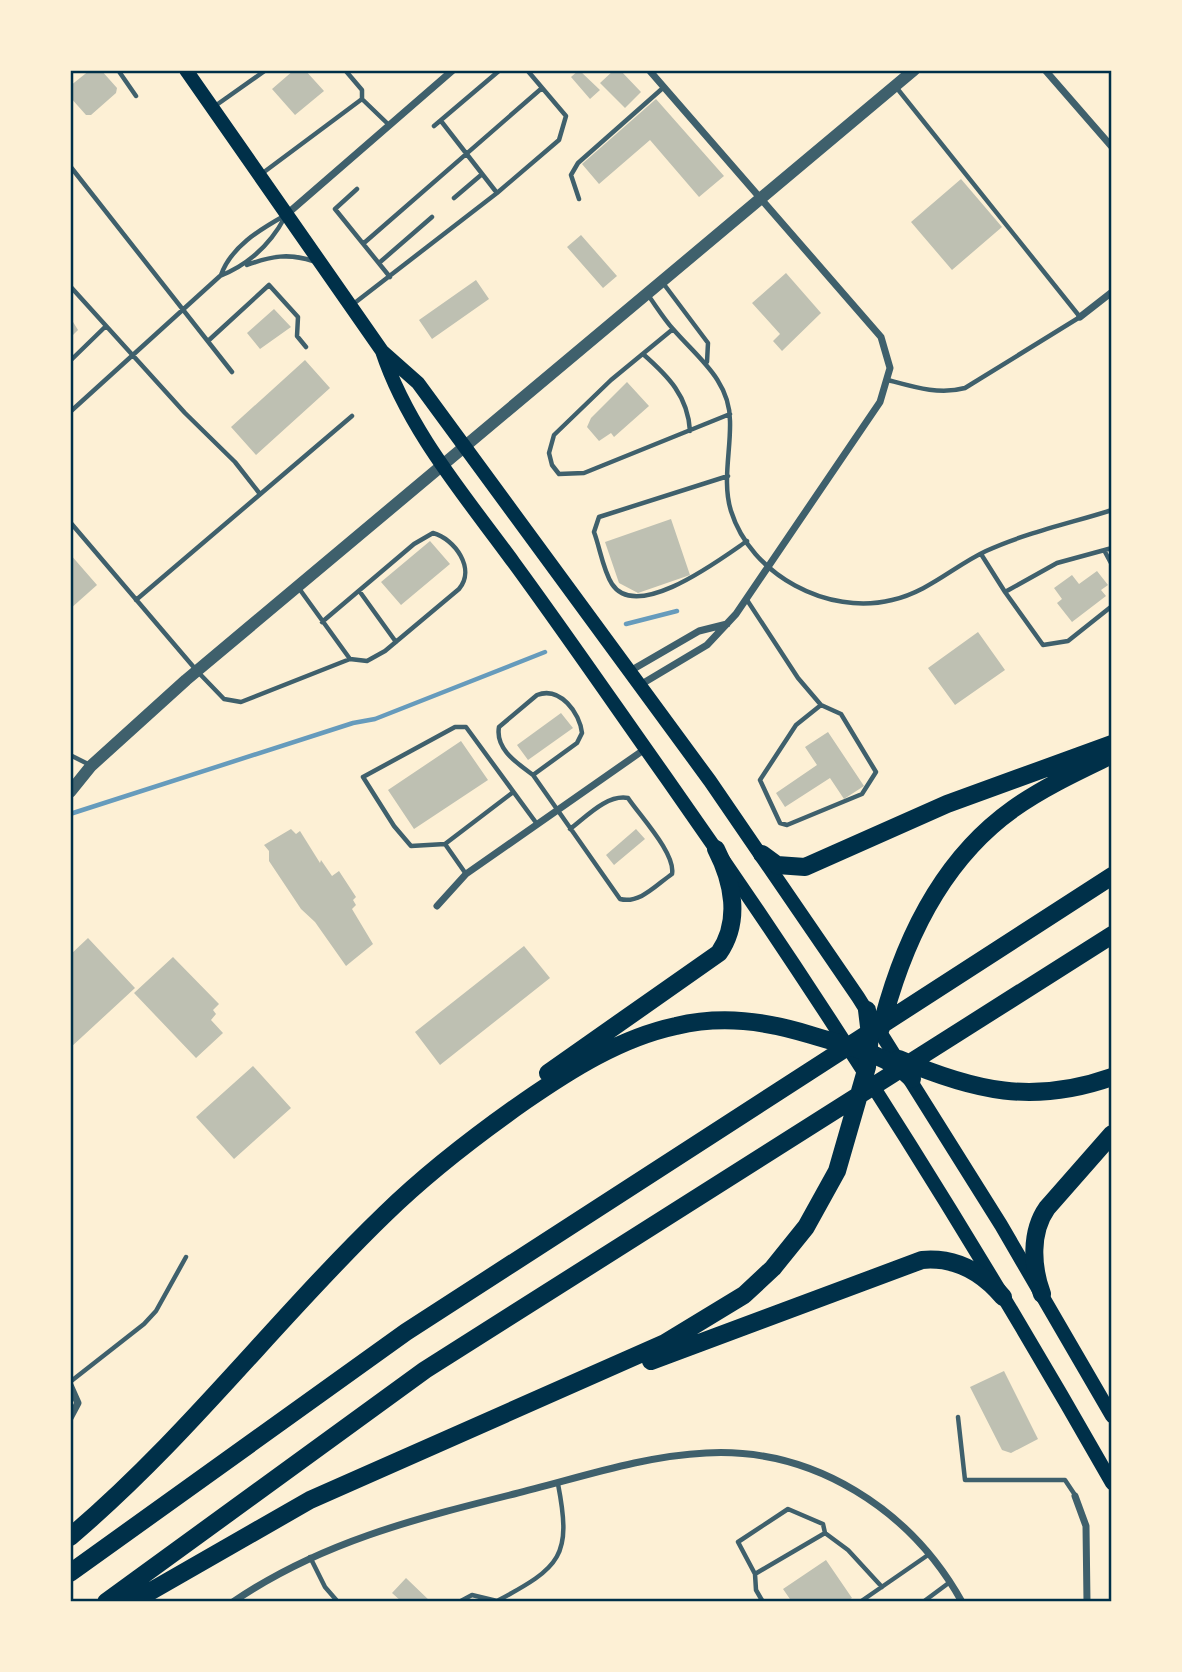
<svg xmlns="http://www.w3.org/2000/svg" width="1182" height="1672" font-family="Raleway,sans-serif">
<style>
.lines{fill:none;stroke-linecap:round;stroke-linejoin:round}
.stream{stroke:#669bbc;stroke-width:4.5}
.building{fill:#bec0b2}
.service{stroke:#3f606c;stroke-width:4.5}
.minor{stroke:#3f606c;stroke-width:7}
.tertiary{stroke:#3f606c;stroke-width:12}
.primary{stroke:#003049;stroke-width:14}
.motorway{stroke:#003049;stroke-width:18}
.neatline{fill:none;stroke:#003049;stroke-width:2.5}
</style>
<rect width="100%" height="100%" fill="#fdf0d5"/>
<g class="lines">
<path class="stream" d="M626,624L677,611
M70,814L353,723L375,719L545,652"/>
</g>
<path class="building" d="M90,70H101L117,88L116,93L91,115H86L70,97V86Z
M294,70H305L324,91L295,115L272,89Z
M579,70L600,90L590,99L571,77Z
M614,70H620L641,92L625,108L600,83Z
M656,99L724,176L699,197L650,140L599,184L582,164Z
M961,179L1002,227L952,270L911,222Z
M581,235L617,276L603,288L567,247Z
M786,273L821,313L782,351L773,341L780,334L752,303Z
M476,280L489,299L432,339L419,320Z
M274,309L291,327L260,349L247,333Z
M70,317L78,330L70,338Z
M305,360L330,388L256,455L231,427Z
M627,382L649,406L614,437L611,433L599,441L587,427L591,418Z
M671,519L690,575L638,593L619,583L605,542Z
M430,541L450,564L401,605L381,582Z
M70,554L97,585L70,609Z
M1097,571L1108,585L1101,590L1106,596L1072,622L1057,603L1062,599L1054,588L1072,575L1079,584Z
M978,632L1005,670L955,705L928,668Z
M561,713L573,728L528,760L517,745Z
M828,732L864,786L844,799L830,778L785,807L776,793L817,765L805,747Z
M461,741L488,780L414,829L388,790Z
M291,829L296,834L300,831L320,863L321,860L332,876L339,871L356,897L353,900L356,905L352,909L373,944L346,966L315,922L301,909L269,861V851L264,845Z
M636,829L645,839L614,865L606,855Z
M88,938L135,988L70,1048V955Z
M524,946L550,978L440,1065L415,1032Z
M173,957L219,1004L213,1010L216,1014L211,1020L223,1033L196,1058L134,993Z
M253,1066L291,1108L234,1159L196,1117Z
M1004,1371L1038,1439L1011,1453L1002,1450L970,1387Z
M826,1560L852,1598L846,1602H792L783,1589Z
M406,1578L431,1602H402L392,1593Z"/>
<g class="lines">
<path class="service" d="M118,70L136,96
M345,70L362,90V99L389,125
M215,106L266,70
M434,126L500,70
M70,166L232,372
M260,175L362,99
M357,189L335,209L390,277
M497,193L559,140L566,116L527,70
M454,198L481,175
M579,199L571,175L578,163L664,87
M364,243L542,88
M379,263L432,217
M247,265C271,256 289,253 313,261
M221,275C231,247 259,230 284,216
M663,283L708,343L707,362
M70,286L185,413L235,462L260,494
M648,295C656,306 664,319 673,329C697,357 730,380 730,421C731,450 722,482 731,511C751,575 828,616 892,600C928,592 954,566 986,551C1025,533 1071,523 1112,510
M352,305L497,193L441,121
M673,329L611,380L554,435L549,453L552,465L559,474L584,473L730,414
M208,341L269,285L298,317L297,336L306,347
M643,354C668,376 688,396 690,431
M70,361L106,326
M888,380C914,387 939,395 965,388L1080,317L896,87
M70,412L220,276C250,264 270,245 285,217
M728,476L599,517L594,532C600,548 603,570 612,584C637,623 722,558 747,541
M70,522L197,671L224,699L241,702L350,659L367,661L385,651L459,589C476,569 455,539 433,533L414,544L322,622
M1112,548L1057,563L1005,592L1043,645L1068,641L1112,606
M1104,550L1112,565
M981,554L1005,592
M298,587L350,659
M360,592L396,642
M136,600L352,416
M747,600L798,678L821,705L841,714L876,772L862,794L787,825L780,823L760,780L796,725L821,705
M70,755L90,765
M533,775L577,743L582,733C580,713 560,686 537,695L499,727C495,749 517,763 533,775L620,899C640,904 656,885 672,874C676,854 640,816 628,798C607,794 586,817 570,829
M512,793L445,844L411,846L394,826L363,777L455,727H466L537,824
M445,844L466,874
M70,1382L144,1324L156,1311L186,1257
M958,1417L965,1480H1065L1075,1495
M825,1533L848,1550L882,1587
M310,1557L325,1587L338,1602
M755,1574L825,1533L823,1524L788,1509L738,1542L755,1574L756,1590L763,1602
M459,1602L472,1595L497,1601C561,1567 572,1556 558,1484
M860,1602L928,1555
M923,1602L950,1582"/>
<path class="minor" d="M1045,70L1112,147
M287,214L453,70
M1080,317L1112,292
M630,671L699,631L727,624
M640,685L707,645L736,614L880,402L890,368L881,337L649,70
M437,906L466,874L645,749
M70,1385L78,1403L70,1418
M1075,1496L1086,1526L1087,1602
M233,1602C319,1543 414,1519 514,1494C576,1479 641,1456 706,1453C814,1447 911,1510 962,1602"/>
<path class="tertiary" d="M70,792L91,766L186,680L914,70"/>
<path class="primary" d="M186,70L382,351C408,430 466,497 514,563C566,634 616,707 667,779C827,1006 975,1242 1112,1483
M383,352L418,383L710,781L858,997L1001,1225L1112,1416"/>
<path class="motorway" d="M762,854L777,865L805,867L947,804L1112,744
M881,1028C902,944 940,861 1013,809C1044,787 1079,771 1112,755
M899,1059C974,1091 1033,1105 1112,1077
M548,1073L719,953C741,921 733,882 716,849
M1042,1294C1032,1267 1030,1232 1047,1208L1112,1134
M651,1361L922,1260C955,1257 982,1272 1003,1297
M70,1537C186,1439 276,1319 385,1214C428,1172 475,1136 525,1101C570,1070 620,1038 676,1026C722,1015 766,1021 811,1035C843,1045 889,1054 912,1079
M70,1573L406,1332L1112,876
M106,1602L425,1370L1112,935
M132,1602L310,1500L665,1343L744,1295L773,1268L806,1227L837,1171L867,1067L870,1035L867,1010"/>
</g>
<rect width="1182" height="1672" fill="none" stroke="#fdf0d5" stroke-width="144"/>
<rect x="72" y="72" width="1038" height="1528" class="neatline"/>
</svg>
